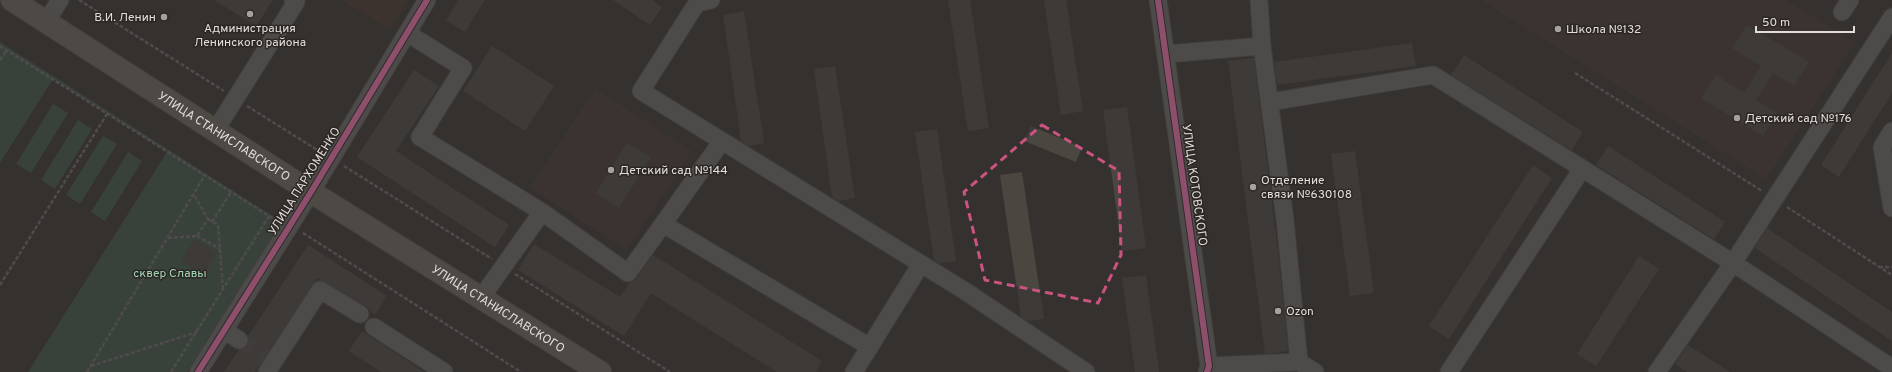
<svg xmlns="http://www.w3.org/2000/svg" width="1892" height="372" font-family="Overpass,sans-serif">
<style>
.built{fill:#413730}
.medical{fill:#45342d}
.green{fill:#3f5549}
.building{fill:#4a4640}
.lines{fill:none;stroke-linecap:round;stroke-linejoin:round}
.minor-tunnel{stroke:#4e4b49;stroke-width:17;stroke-dasharray:17 8;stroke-linecap:butt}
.minor-casing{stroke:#4f4d4b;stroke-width:19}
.major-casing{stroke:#4f4d4b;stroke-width:24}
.path{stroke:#6f6c6b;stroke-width:2.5;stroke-dasharray:4 2;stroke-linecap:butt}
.minor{stroke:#6c6a69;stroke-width:17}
.major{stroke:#6b675f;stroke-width:22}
.cycleway-casing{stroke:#2c2723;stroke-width:8}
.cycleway{stroke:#fb73b8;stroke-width:6}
.marked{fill:none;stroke:#cb5381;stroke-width:3;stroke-dasharray:8 5;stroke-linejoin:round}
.poi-dot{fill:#a4a19f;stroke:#2c2723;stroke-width:1.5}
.labels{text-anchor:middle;stroke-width:3;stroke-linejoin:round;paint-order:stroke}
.poi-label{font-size:12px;fill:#e1dddb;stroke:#2c2723;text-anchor:start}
.street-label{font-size:12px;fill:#e1dddb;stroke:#2c2723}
.park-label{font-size:12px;fill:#a0d7b9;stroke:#2c2723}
</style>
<rect width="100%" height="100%" fill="#34312f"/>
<path class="built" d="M1481,0H1786L1855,42L1766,179Z
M595,88L692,151L627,250L530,188Z"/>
<path class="medical" d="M342,0H408L390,30Z"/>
<path class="green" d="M0,42L282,222L187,372H28L167,152L53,79L0,163Z
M53,104L68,113L31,173L16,164Z
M78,120L92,129L55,189L41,180Z
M103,136L117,144L80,204L66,195Z
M128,152L142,161L105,221L91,212Z"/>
<path class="building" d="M214,0H273L256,26Z
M459,0H485L465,32L446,20Z
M613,0H652L662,7L650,25Z
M948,0H970L989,128L968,131Z
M1044,0H1066L1083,111L1061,115Z
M744,11L764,143L748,146L741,141L723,15Z
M1747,25L1809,62L1794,86L1773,73L1756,100L1777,113L1763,136L1701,98L1716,75L1744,93L1761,66L1732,48Z
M1412,43L1416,66L1277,85L1274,62Z
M492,46L554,86L525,131L463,91Z
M1892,53V93L1839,177L1821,165Z
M1464,55L1583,132L1572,150L1451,75Z
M1254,58L1278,252L1288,351L1275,353L1265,354L1228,61Z
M835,66L855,198L838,201L832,197L814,69Z
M414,70L439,86L396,151L509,225L495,247L357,157Z
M1127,107L1146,248L1122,251L1103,110Z
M1031,126L1082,147L1076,162L1024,141Z
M937,129L956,261L939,263L934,260L915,132Z
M627,143L651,157L619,208L596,193Z
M1608,146L1725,222L1714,239L1596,165Z
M1355,151L1374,293L1350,296L1331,154Z
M1533,165L1552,178L1449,339L1429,326Z
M1022,172L1044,319L1028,321L1021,317L1000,175Z
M1767,228L1892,312V341L1755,248Z
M194,239L217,252L203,275L181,261Z
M534,244L620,297L629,283L636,279L653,255L822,361L816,372H777L651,293L624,336L518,270Z
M308,245L387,296L375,315L365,305L317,278L255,372H224L239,350L247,345L248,336Z
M1639,256L1659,269L1596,366L1577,354Z
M1146,275L1159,372H1135L1122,278Z
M362,331L424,372H381L349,351Z
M1688,345L1730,372H1687L1675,364Z"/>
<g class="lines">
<path class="minor-tunnel" d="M239,340L273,362"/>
<g class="minor-casing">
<path id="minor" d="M711,0L697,3L641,91L965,291L1086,372
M1158,0L1209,366L1207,372
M1842,12L1850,0
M46,22L60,0
M407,33L463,68L420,137L542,212
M1166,54L1262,46L1259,0
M1270,102L1433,75L1733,263L1892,17
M215,131L296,2L293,0
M1892,131L1882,147L1892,208
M722,141L663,224L870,347
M481,298L542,212L628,273L663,224
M374,327L444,372
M224,330L239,340
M1299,362L1315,372
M1209,366L1299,362L1285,220L1262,46
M198,372L311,192L427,0
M267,372L320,290L360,314
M854,372L921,264
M1449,372L1582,169
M1657,372L1733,263L1892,368"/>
</g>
<g class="major-casing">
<g id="major">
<path id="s1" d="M12,0L311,192L600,372"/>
</g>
</g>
<path class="path" d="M79,0L224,91
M0,46L277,221
M0,60L7,50
M1575,73L1762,191
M247,106L319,151
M344,166L492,259
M1787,207L1892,275
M208,219L218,225L223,290
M212,222L231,192
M303,233L521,372
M197,236L220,249
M168,238L197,236L208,219L194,195
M1879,267H1892
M515,274L670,372
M0,285L107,114
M91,366L197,332
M87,372L205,175
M171,372L269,216"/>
<use href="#minor" class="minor"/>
<use href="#major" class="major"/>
<g class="cycleway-casing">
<path id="cycleway" d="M1158,0L1209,366L1207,372
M198,372L311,192L427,0"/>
</g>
<use href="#cycleway" class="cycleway"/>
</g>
<path d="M0 0H1892V372H0ZM1042,125L1119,171L1121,255L1098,303L985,280L964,192Z" fill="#34312f" fill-opacity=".55" fill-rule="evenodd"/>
<path class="marked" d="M1042,125L1119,171L1121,255L1098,303L985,280L964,192Z"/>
<g class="poi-dot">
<circle cx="250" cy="14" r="4"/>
<circle cx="164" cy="17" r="4"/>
<circle cx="1558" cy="29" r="4"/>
<circle cx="1737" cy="118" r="4"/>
<circle cx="611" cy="170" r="4"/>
<circle cx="1253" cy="187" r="4"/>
<circle cx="1278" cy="311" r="4"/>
</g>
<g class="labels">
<g class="poi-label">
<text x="156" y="21" text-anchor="end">В.И. Ленин</text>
<text x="250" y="32" text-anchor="middle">Администрация<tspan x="250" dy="14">Ленинского района</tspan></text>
<text x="1566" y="33">Школа №132</text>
<text x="1745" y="122">Детский сад №176</text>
<text x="619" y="174">Детский сад №144</text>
<text x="1261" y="184">Отделение<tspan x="1261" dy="14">связи №630108</tspan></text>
<text x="1286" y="315">Ozon</text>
</g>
<g class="street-label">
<text dy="4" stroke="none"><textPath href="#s1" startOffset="252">УЛИЦА СТАНИСЛАВСКОГО</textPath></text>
<text transform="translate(304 181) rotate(-58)" y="4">УЛИЦА ПАРХОМЕНКО</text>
<text transform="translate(1195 185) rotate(82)" y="4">УЛИЦА КОТОВСКОГО</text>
<text dy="4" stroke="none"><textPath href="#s1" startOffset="576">УЛИЦА СТАНИСЛАВСКОГО</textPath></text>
</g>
<g class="park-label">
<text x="170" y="277">сквер Славы</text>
</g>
</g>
<path d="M1756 26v6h98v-6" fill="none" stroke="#e1dddb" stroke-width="2"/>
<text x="1762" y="26" font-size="12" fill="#e1dddb" stroke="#2c2723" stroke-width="3" paint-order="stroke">50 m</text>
</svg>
